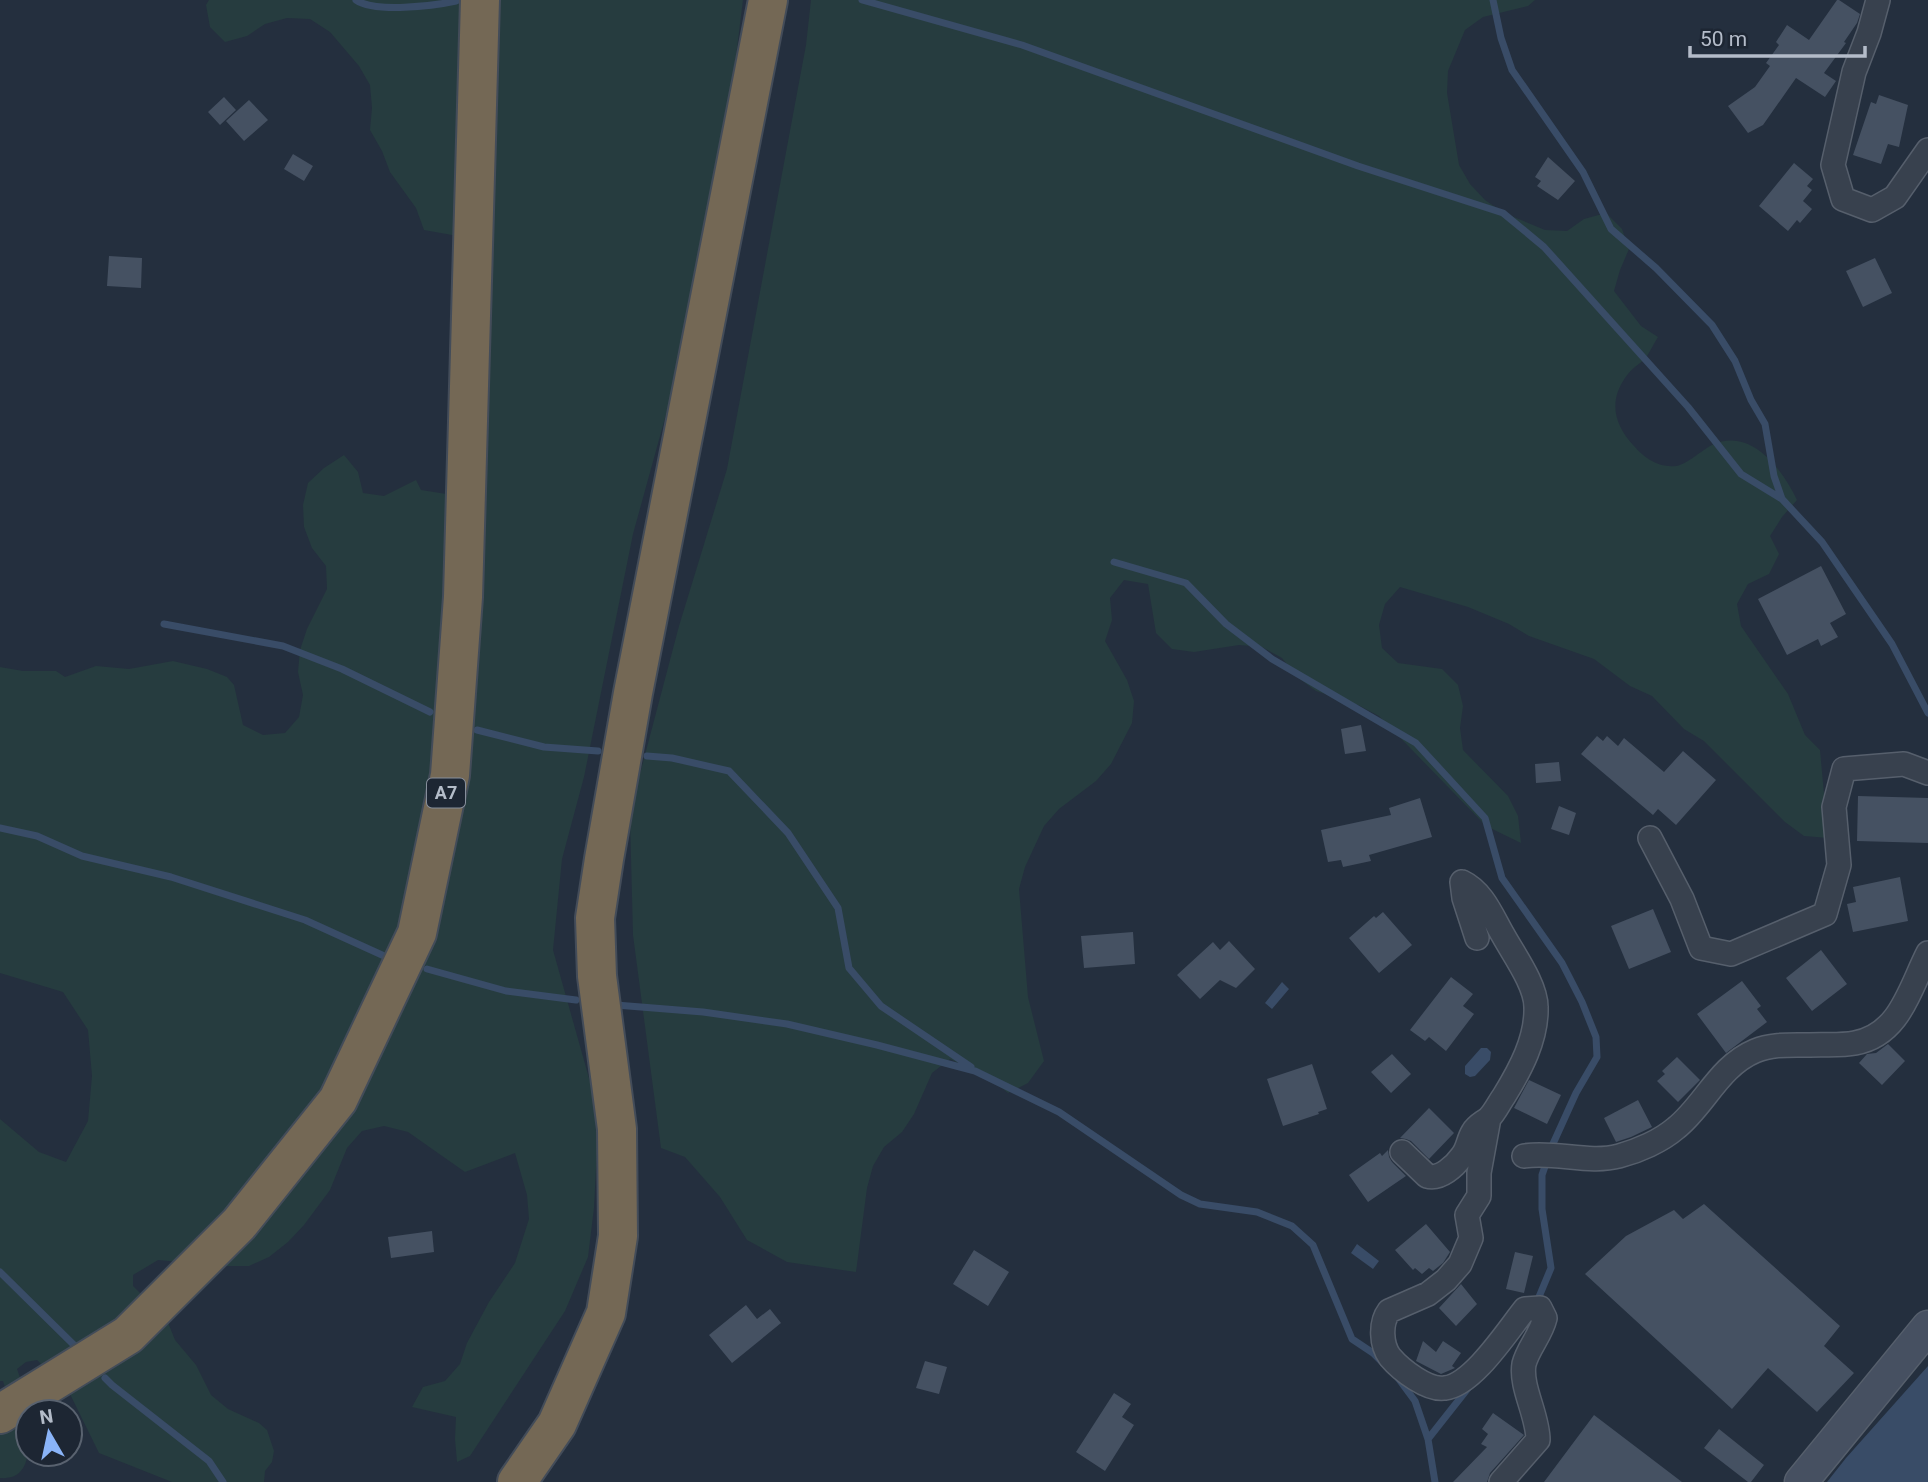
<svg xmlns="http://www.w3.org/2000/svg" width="1928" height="1482" font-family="Roboto,sans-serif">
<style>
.green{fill:#263c3f}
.water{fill:#394c67}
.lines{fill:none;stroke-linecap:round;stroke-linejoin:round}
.stream{stroke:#394c67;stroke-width:7}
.building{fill:#455162}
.minor-casing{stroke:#565f6c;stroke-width:26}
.secondary-casing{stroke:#565f6c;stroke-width:35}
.motorway-casing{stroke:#434c59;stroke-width:42}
.minor{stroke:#38414e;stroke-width:23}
.secondary{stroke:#465061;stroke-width:32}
.motorway{stroke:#746855;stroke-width:38}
.labels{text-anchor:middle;stroke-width:5;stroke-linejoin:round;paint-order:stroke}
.shield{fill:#1d2633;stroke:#878f9c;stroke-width:2}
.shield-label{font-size:18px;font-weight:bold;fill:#b4bcc9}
</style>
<rect width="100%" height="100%" fill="#242f3e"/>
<path class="green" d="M209,0H743L727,129L681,360L633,534L584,777L562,859L553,950L594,1096L597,1149L594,1208L588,1257L565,1311L470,1456L457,1462L455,1439L456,1417L412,1407L423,1387L445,1381L460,1364L467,1343L489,1302L515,1263L529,1219L527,1195L515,1153L465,1172L408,1132L384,1126L362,1131L347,1148L330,1190L304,1225L288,1242L269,1257L249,1266H221L158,1260L133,1275V1286L167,1320L175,1340L196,1365L211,1395L228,1409L259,1423L267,1430L274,1451L272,1462L265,1471L264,1482H172L99,1453L68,1390L37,1360L26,1362L17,1369L31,1409L28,1412C28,1437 36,1481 0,1478V1429L15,1419L3,1381H0V1119L39,1152L66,1162L88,1121L92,1076L88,1030L63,992L0,973V667L23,671H56L65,677L96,666L129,669L173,661L207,669L227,677L234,685L243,725L263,735L285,733L299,717L303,695L298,672L300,650L307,629L327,589L326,566L312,548L304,527L303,505L308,483L324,468L344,455L358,472L363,493L384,496L416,480L421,490L459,496L480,240L424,230L416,208L390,172L382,151L370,130L372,108L370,85L359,66L330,32L310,19L287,18L265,24L247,36L225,42L210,27L206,5Z
M811,0H1535L1528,6L1483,17L1465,30L1448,71L1447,93L1459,165L1470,184L1485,200L1504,213L1545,230L1567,231L1584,219L1606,213L1622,229L1629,249L1620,270L1614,291L1641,326L1658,337C1654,343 1651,350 1647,356C1642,363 1633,367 1628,374C1608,399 1613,424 1634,446C1644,458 1659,468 1676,466C1686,465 1702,450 1712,445C1751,426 1783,470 1797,500L1782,517L1770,536L1779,554L1769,574L1748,584L1737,604L1741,626L1788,694L1805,735L1820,750L1828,838L1804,836L1785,822L1704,741L1684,729L1652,696L1630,686L1594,659L1529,636L1509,624L1468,607L1400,587L1385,604L1379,625L1382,648L1398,663L1442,669L1458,685L1463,706L1460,728L1463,750L1508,796L1518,816L1521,843L1486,826L1379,716L1358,705L1316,691L1297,677L1282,658L1262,647L1239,645L1194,652L1172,649L1156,633L1148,584L1124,580L1110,598L1112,620L1105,641L1127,680L1134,701L1132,723L1111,764L1096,781L1059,809L1044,826L1025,867L1019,889L1028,997L1044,1061L1028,1083L1008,1093L991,1079L950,1059L932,1073L914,1114L902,1132L884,1147L873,1166L867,1188L856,1272L787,1262L747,1240L720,1197L685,1157L661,1148L633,935L630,819L637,785L679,626L727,469L806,45Z"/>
<path class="water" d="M1282,982L1289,989L1272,1009L1265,1003Z
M1481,1048H1487L1491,1052L1490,1060L1475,1076L1470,1077L1465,1074V1066Z
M1357,1244L1379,1261L1373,1269L1351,1253Z
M1928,1366V1482H1827L1846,1458Z"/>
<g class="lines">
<path class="stream" d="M356,0C375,13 433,6 456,1
M862,0L1022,45L1358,166L1503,213L1544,247L1688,407L1741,474L1782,499
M1493,0L1501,38L1512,70L1583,172L1611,229L1656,268L1712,325L1735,361L1751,400L1765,424L1774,476L1782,499L1822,542L1892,644L1928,713
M1114,562L1186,583L1226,624L1272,659L1416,743L1485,818L1502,878L1562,963L1582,1002L1596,1037L1597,1057L1576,1093L1552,1146L1542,1175V1209L1551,1268L1536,1304
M164,624L283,646L342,669L430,712
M477,730L544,747L598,751
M647,756L672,758L729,771L788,833L838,908L849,968L881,1006L971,1067
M0,828L37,836L82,856L171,877L305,920L393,960
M427,969L506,991L576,1000
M616,1005L703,1012L787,1024L877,1045L975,1071L1059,1112L1181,1195L1200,1204L1257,1212L1292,1226L1313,1245L1352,1339L1373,1353L1382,1362
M0,1272L77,1348
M105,1378L112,1385L209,1461L223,1482
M1398,1378L1415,1401L1428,1439L1435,1482
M1428,1439L1469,1387"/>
</g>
<path class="building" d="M1837,0H1839L1860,14L1857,23L1844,42L1846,43L1824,73L1836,81L1825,97L1796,78L1763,125L1748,133L1728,106L1755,87L1770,66L1766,63L1779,45L1776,42L1787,25L1809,40Z
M1879,95L1908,105L1899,147L1888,144L1881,164L1853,155L1871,102L1876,104Z
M224,97L236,110L220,125L208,112Z
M249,100L268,120L244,141L226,121Z
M293,154L313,166L304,181L284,169Z
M1548,157L1575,181L1558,200L1537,186L1541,181L1535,177Z
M1794,163L1813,179L1807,186L1812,190L1803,201L1812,209L1800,223L1797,220L1788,231L1759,206Z
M109,256L142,258L141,288L107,286Z
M1875,258L1892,293L1863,307L1846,271Z
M1821,566L1846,614L1830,623L1838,637L1821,646L1818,639L1787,655L1758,599Z
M1361,725L1366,751L1345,754L1341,729Z
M1597,736L1603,741L1607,736L1618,746L1624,738L1664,772L1683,751L1716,780L1676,825L1658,809L1653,815L1581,754Z
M1559,762L1561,781L1536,783L1535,764Z
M1858,796L1928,798V843L1857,841Z
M1420,798L1432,837L1369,855L1371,861L1343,867L1341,860L1328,862L1321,830L1391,815L1389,808Z
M1559,806L1576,813L1569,835L1551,829Z
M1900,877L1908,921L1853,932L1847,904L1856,902L1853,887Z
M1653,909L1671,952L1629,969L1611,926Z
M1383,912L1412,945L1379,973L1349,938L1374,916L1376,918Z
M1133,932L1135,964L1084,968L1081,936Z
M1229,941L1255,969L1236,988L1220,980L1200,999L1177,975L1213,942L1220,950Z
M1821,950L1847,984L1812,1011L1786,978Z
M1451,977L1473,994L1463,1006L1474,1014L1446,1051L1429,1037L1425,1041L1410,1030Z
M1742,981L1761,1006L1757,1009L1767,1022L1726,1053L1697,1014Z
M1888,1044L1905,1061L1882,1085L1859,1063L1867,1054L1876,1053Z
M1392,1054L1411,1074L1391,1093L1371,1072Z
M1677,1057L1700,1080L1678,1102L1657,1081L1665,1074L1662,1071Z
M1312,1064L1327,1109L1318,1112L1319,1114L1283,1126L1267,1079Z
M1529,1080L1561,1095L1547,1124L1514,1108Z
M1638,1100L1652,1127L1631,1137L1616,1142L1604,1118Z
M1429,1108L1454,1133L1429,1159L1411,1141L1406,1139L1400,1138Z
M1388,1150L1389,1157L1392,1162L1406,1176L1368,1202L1349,1175L1380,1153L1382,1156Z
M1704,1204L1840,1326L1824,1346L1854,1373L1817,1412L1768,1368L1732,1409L1585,1274L1626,1236L1674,1210L1683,1219Z
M1426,1224L1450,1252L1443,1263L1433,1271L1429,1268L1422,1274L1415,1268L1413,1270L1395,1250Z
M432,1231L434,1252L391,1258L388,1237Z
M974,1250L1009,1272L988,1306L953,1284Z
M1515,1252L1533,1256L1524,1293L1506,1289Z
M1461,1284L1477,1304L1456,1326L1439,1308Z
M746,1305L757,1319L770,1309L781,1323L732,1363L709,1335Z
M1423,1341L1436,1352L1443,1341L1461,1353L1452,1366L1455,1368L1441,1374L1416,1361Z
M925,1361L947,1367L939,1394L916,1388Z
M1114,1393L1131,1404L1122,1417L1134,1425L1105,1471L1076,1452Z
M1493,1413L1524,1435L1490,1473L1487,1482H1453L1487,1447L1481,1444L1488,1434L1482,1429Z
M1594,1415L1682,1482H1544Z
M1719,1429L1764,1465L1751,1482H1748L1704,1448Z"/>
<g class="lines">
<g class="minor-casing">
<path id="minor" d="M1878,0L1869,33L1854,72L1833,165L1843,199L1872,210L1895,197L1928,150
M1650,838L1682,899L1701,948L1731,954L1825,914L1839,865L1834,807L1844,769L1904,764L1928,773
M1462,882L1464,898L1477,938
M1489,1118L1479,1173V1196L1467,1215L1471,1238L1460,1264L1446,1280L1428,1294L1389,1311C1380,1323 1381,1345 1390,1357C1401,1370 1428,1391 1445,1388C1473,1385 1508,1330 1525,1309L1540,1308L1545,1318C1541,1335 1528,1348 1524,1364C1520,1387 1538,1415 1538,1440L1501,1482
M1402,1152L1427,1176C1440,1180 1455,1166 1462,1156C1468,1149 1468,1140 1473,1132C1477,1125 1483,1123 1489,1118C1495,1112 1499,1103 1504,1096C1520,1070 1537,1039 1536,1007C1536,985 1514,955 1503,935C1492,916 1483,892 1462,882
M1524,1156C1555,1151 1589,1164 1619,1156C1638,1151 1661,1141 1676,1128C1704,1106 1719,1066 1755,1051C1771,1044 1790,1045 1807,1045C1823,1044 1840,1046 1855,1043C1900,1035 1910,988 1928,953"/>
</g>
<g class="secondary-casing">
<path id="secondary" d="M1801,1482L1928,1327"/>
</g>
<g class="motorway-casing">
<path id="motorway" d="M0,1414L128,1335L239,1224L338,1100L417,933L450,775L463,597L480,0
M517,1482L557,1424L606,1313L618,1236L617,1129L597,976L595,918L604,859L633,693L768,0"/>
</g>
<use href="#minor" class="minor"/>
<use href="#secondary" class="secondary"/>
<use href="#motorway" class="motorway"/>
</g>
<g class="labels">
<rect class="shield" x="427" y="778.5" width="38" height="29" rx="5"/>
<g class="shield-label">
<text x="446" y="799">A7</text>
</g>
</g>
<g transform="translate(49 1433) rotate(351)"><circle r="33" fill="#1d2633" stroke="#59626f" stroke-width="2"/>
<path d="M0-5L12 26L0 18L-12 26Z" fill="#8ab4f8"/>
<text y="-10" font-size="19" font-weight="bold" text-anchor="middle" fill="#b4bcc9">N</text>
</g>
<path d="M1690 46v10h175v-10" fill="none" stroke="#b4bcc9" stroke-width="3.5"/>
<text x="1700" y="46" font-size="21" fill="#b4bcc9" stroke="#1d2633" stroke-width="5" paint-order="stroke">50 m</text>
</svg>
